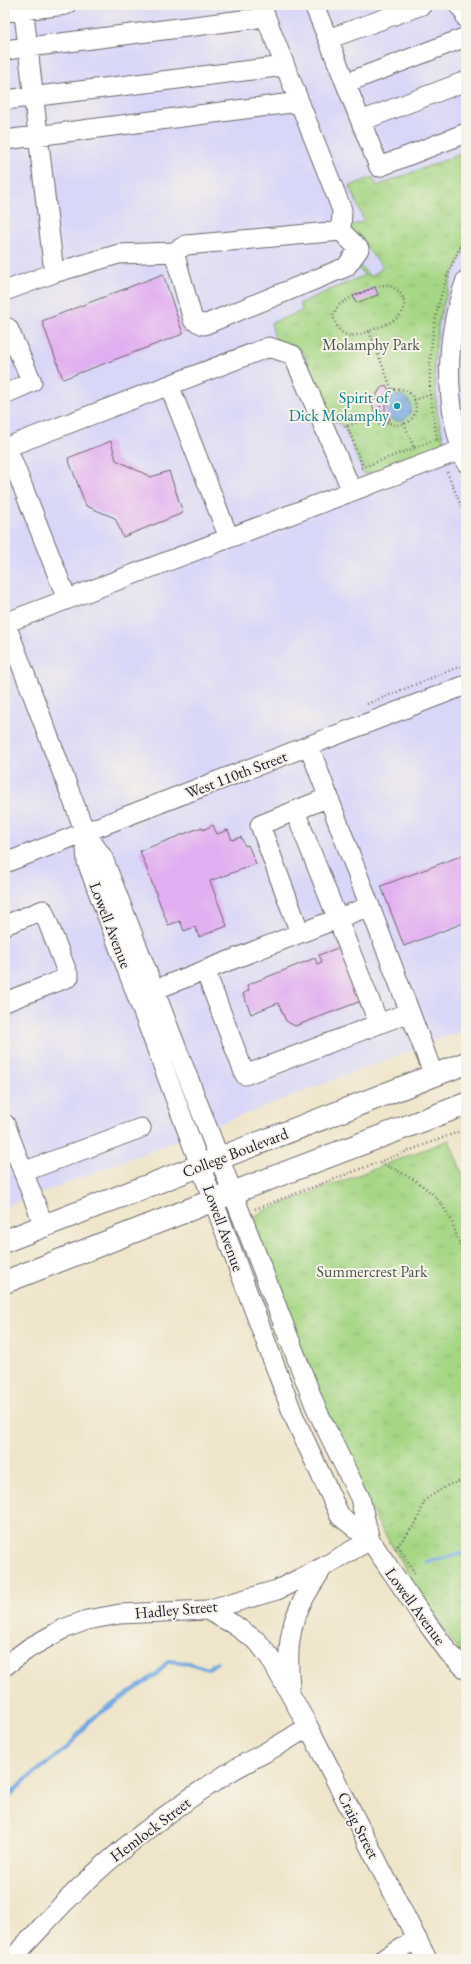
<svg xmlns="http://www.w3.org/2000/svg" width="471" height="1964" font-family="'EB Garamond',serif">
<style>
.built{fill:#d9d7f8}
.park{fill:url(#park-tufts);stroke:#647c60}
.water{fill:url(#water-ripples);stroke:#4a658e}
.lines{fill:none;stroke-linecap:round;stroke-linejoin:round}
.stream{stroke:#72a8e0;stroke-width:4}
.building{fill:#e1aef1}
.minor-casing{stroke:#6a666d;stroke-width:21}
.major-casing{stroke:#6a666d;stroke-width:24}
.path{stroke:#6a666d;stroke-width:2.5;stroke-dasharray:1 3;stroke-linecap:butt}
.minor{stroke:#fff;stroke-width:19}
.major{stroke:#fff;stroke-width:22}
.culture-dot{fill:#0f9aa8;stroke:#f7f3e8;stroke-width:1.5}
.labels{text-anchor:middle;stroke-width:4;stroke-linejoin:round;paint-order:stroke}
.park-label{font-size:16px;fill:#4a5851;stroke:#f7f3e8}
.culture-label{font-size:16px;fill:#0d838f;stroke:#f7f3e8;text-anchor:end}
.street-label{font-size:16px;fill:#22223b;stroke:#f7f3e8}
</style>
<defs>
<pattern id="park-tufts" width="24" height="20" patternUnits="userSpaceOnUse"><rect width="24" height="20" fill="#a6d785"/><path d="M3 7l-1-3M5 7V3M7 7l1-3M15 17l-1-3M17 17v-4M19 17l1-3" fill="none" stroke="#8fb874"/></pattern>
<pattern id="water-ripples" width="26" height="14" patternUnits="userSpaceOnUse"><rect width="26" height="14" fill="#72a8e0"/><path d="M2 4q2-2 4 0t4 0M15 11q2-2 4 0t4 0" fill="none" stroke="#5d88b7"/></pattern>
</defs>
<rect width="100%" height="100%" fill="#f7f3e8"/>
<filter id="ink" filterUnits="userSpaceOnUse"><feTurbulence type="fractalNoise" baseFrequency=".025" numOctaves="2"/><feDisplacementMap in="SourceGraphic" scale="8" xChannelSelector="R" yChannelSelector="G"/><feConvolveMatrix kernelMatrix="1 2 1 2 8 2 1 2 1" color-interpolation-filters="sRGB"/></filter>
<filter id="wash" filterUnits="userSpaceOnUse"><feTurbulence type="fractalNoise" baseFrequency=".012" numOctaves="4" result="noise"/><feDisplacementMap in="SourceGraphic" scale="16" xChannelSelector="R" yChannelSelector="G"/><feGaussianBlur stdDeviation="0.9" result="paint"/><feColorMatrix in="noise" values="0 0 0 0 0 0 0 0 0 0 0 0 0 0 0 0 0 1.4 0 .05"/><feComposite in="paint" operator="in"/></filter>
<g filter="url(#wash)">
<rect width="100%" height="100%" fill="#efe5ca"/>
<path class="built" d="M5,5H466V1029L5,1207Z"/>
<path class="park" d="M466,152V247L452,276L439,320L434,364L437,412L444,442L440,448L371,474H364L344,426L330,419L303,351L275,339L271,323L302,311L300,303L365,275L355,266L357,263L371,277L383,267L348,227L364,221L350,186L373,177L377,186Z
M449,1140L466,1183V1654L460,1652L453,1643L414,1583L377,1521L349,1466L324,1413L252,1218L262,1212Z"/>
<path class="water" d="M385 408a13 13 0 1 1 26 0a13 13 0 1 1-26 0Z"/>
<g class="lines">
<path class="stream" d="M427,1562L466,1553
M5,1800L23,1782L68,1747L89,1721L158,1673L168,1661L189,1663L208,1669L217,1662"/>
</g>
<g id="blocks">
<path class="building" d="M163,274L183,334L63,379L42,321Z
M375,287L378,295L356,303L353,296Z
M386,385L392,396L385,403V410L390,419L382,428L377,422L372,403L380,389Z
M111,441L116,460L151,477L169,471L183,513L123,537L115,518L86,506L68,458Z
M213,825L217,834L228,830L232,840L241,837L245,846L248,845L256,864L210,881L227,926L199,937L195,927L184,931L180,921L168,925L140,851L202,827L203,830Z
M466,854V922L404,946L381,886Z
M343,946L364,1000L295,1026L286,1021L278,1003L251,1014L243,994L249,990L247,985L315,958L317,964L322,962L319,955Z"/>
</g>
</g>
<g filter="url(#ink)">
<use href="#blocks" fill-opacity="0" stroke="#6a666d" stroke-width="1"/>
<g class="lines">
<g class="minor-casing">
<path id="minor" d="M261,5L342,210L341,231L359,249L346,267L204,325L193,320L174,252L186,245L341,231
M314,5L328,39
M422,5L328,39L379,167L466,133
M458,5L464,11L466,18
M5,12L66,5
M5,50L266,17
M346,83L466,37
M5,100L285,66
M361,121L466,81
M5,140L299,102
M54,273L119,254L174,252
M466,280C444,340 444,403 466,463
M5,291L54,273L23,5
M5,329L8,328L32,382L5,394
M169,385L229,538
M7,447L269,347L293,355L352,491
M5,448L7,447L67,599
M5,622L85,832L103,858L316,1408L360,1498L370,1540
M5,623L466,448
M309,746L434,1076
M295,811L379,1024
M85,834L87,862L294,1417L340,1516L370,1540L427,1623L449,1653L466,1669
M5,863L466,685
M5,925L43,910L69,977L5,1002
M300,933L260,825L329,797
M205,970L245,1075L410,1012
M154,990L370,906
M5,1124L44,1226
M23,1172L141,1128
M207,1610L233,1624L258,1642L270,1658L308,1726L427,1959
M5,1666L29,1648L63,1629L87,1620L120,1614L207,1610L277,1590L323,1567L370,1540
M290,1688C288,1661 287,1636 298,1611C304,1595 315,1581 323,1567
M13,1959C22,1946 35,1935 45,1923C98,1865 159,1817 225,1775C252,1758 282,1746 308,1726
M384,1959L417,1939"/>
</g>
<g class="major-casing">
<path id="major" d="M5,1241L466,1063
M5,1282L232,1193L466,1104"/>
</g>
<path class="path" d="M369,331C349,339 340,338 333,316C335,312 336,308 339,305C346,299 378,284 387,285C394,287 399,291 402,296C413,318 383,325 369,331L392,390
M380 407a18 18 0 1 1 36 0a18 18 0 1 1-36 0Z
M430,395C428,336 438,287 466,236
M414,400L430,395L437,439
M404,423L414,448L437,439V443
M347,426L363,467
M344,427L382,414
M361,468L414,448
M447,472L466,518
M367,704L466,664
M380,1163C409,1175 437,1190 451,1220C457,1234 461,1250 466,1264
M255,1209L466,1129
M398,1545L416,1576
M395,1549L416,1523L425,1500L448,1485L466,1479"/>
<use href="#minor" class="minor"/>
<use href="#major" class="major"/>
</g>
</g>
<circle class="culture-dot" cx="397" cy="406" r="4"/>
<g class="labels">
<g class="park-label">
<text x="371" y="350">Molamphy Park</text>
<text x="372" y="1277">Summercrest Park</text>
</g>
<g class="culture-label">
<text x="389" y="403">Spirit of<tspan x="389" dy="18">Dick Molamphy</tspan></text>
</g>
<g class="street-label">
<text transform="translate(236 774) rotate(-21)" y="6">West 110th Street</text>
<text transform="translate(111 925) rotate(69)" y="6">Lowell Avenue</text>
<text transform="translate(235 1152) rotate(-21)" y="6">College Boulevard</text>
<text transform="translate(224 1228) rotate(70)" y="6">Lowell Avenue</text>
<text transform="translate(416 1606) rotate(54)" y="6">Lowell Avenue</text>
<text transform="translate(176 1609) rotate(-5)" y="6">Hadley Street</text>
<text transform="translate(359 1825) rotate(63)" y="6">Craig Street</text>
<text transform="translate(150 1829) rotate(-37)" y="6">Hemlock Street</text>
</g>
</g>
<rect width="471" height="1964" fill="none" stroke="#f7f3e8" stroke-width="20"/>
</svg>
